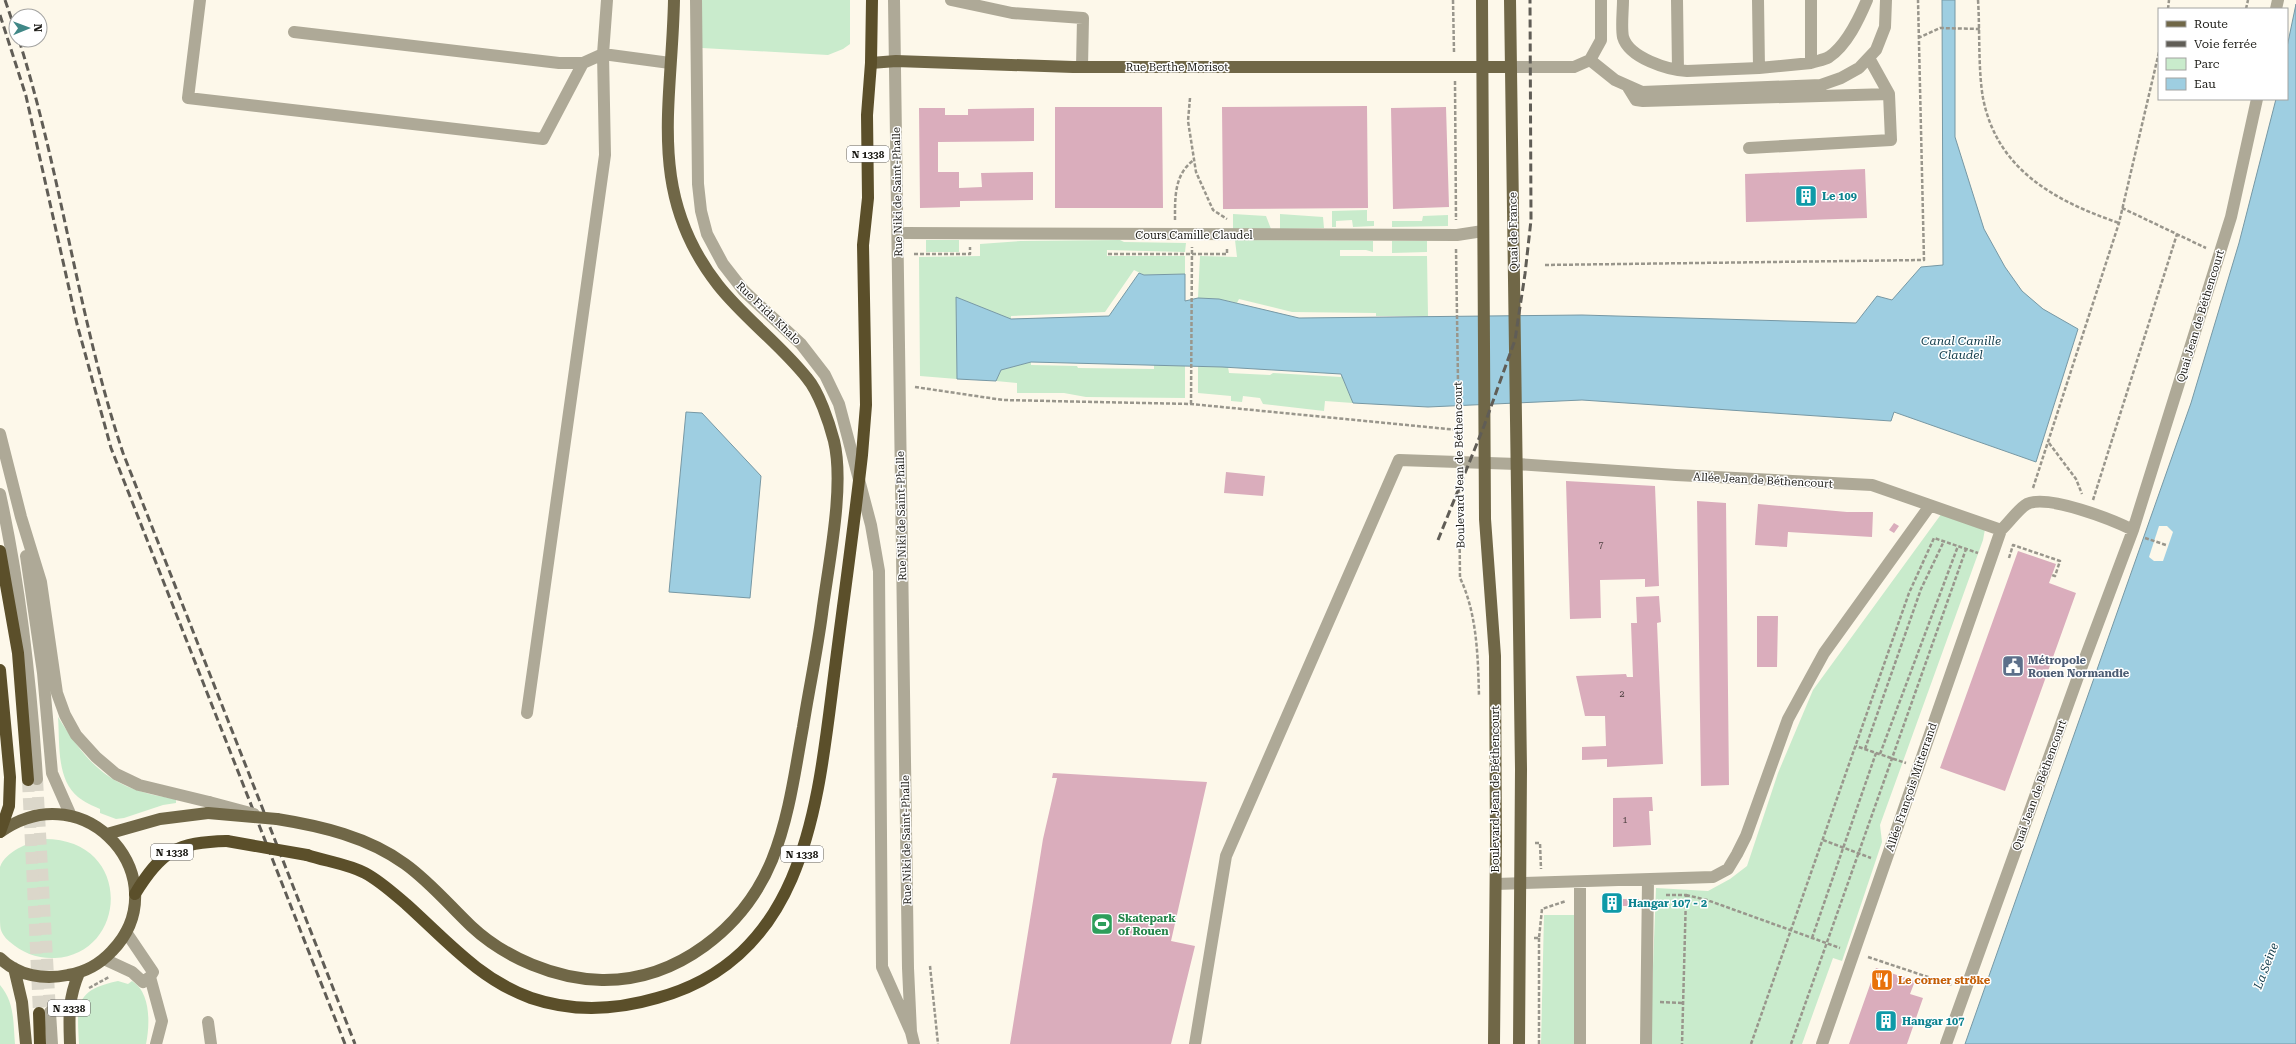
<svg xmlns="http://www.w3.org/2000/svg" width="2296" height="1044" font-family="'Roboto Serif',serif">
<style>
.green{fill:#c9ebcc}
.water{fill:#9ecee1;stroke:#7798a4}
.pier{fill:#fdf8ea}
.building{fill:#daadbc}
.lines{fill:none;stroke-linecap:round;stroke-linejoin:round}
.minor-tunnel{stroke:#dbd7ca;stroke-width:12;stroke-dasharray:12 6;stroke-linecap:butt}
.highway-tunnel{stroke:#dbd7ca;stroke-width:12;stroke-dasharray:12 6;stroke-linecap:butt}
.path{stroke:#99968c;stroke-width:2.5;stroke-dasharray:4 2;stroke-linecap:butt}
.minor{stroke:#aea997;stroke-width:12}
.major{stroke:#706747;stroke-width:12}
.highway{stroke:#5b4f2a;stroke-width:12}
.rail{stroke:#605d56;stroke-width:3;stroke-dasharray:8 4;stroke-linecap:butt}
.minor-bridge{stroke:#aea997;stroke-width:12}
.major-bridge{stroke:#706747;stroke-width:12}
.highway-bridge{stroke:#5b4f2a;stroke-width:12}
.labels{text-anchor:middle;stroke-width:3;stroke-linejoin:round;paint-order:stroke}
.number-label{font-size:9px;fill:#4c4040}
.shield{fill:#fff;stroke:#605f5c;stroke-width:1}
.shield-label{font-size:10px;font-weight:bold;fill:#1c1b16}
.street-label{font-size:11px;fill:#1c1b16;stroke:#fff}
.culture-label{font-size:11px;font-weight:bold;fill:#0d838f;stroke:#fff;text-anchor:start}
.service-label{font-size:11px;font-weight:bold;fill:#4e5e75;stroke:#fff;text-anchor:start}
.leisure-label{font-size:11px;font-weight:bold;fill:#27864d;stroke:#fff;text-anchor:start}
.food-label{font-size:11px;font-weight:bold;fill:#c56008;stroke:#fff;text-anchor:start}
.water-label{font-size:12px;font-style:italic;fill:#103a49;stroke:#fff}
</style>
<rect width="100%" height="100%" fill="#fdf8ea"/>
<path class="green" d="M701,0H850V44L843,49L828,55L702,48Z
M1367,210V221H1374V226L1353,227L1352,220L1336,221V227H1332V211Z
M1233,214L1266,216L1271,229H1233Z
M1280,214L1323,217L1324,228L1280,229Z
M1448,215V226L1392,227V221H1422L1423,216Z
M926,240H959V252H926Z
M1120,240L1124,242L1186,243L1185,252L1107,250V256H1185V274L1144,275L1134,270L1105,312L1011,316V319L956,297L957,379L920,376L919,257L980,256V244L1021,241Z
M1235,240L1373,241V252L1366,250H1340V256H1427L1428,316H1376V313L1292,312L1239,299L1237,303L1219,299L1198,298L1200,256L1237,257Z
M1392,241H1427V252L1392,253Z
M1031,362V365L1077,366L1078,368L1154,369V365L1185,366V398L1086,397L1064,393H1017V383L996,381L1001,370Z
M1198,366L1228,367L1229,373L1270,375L1273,373L1341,377V374L1353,403L1325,401L1324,411L1263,404L1260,398L1243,396L1242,402L1231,401V396L1198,393Z
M1942,513L1985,529L1983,540L1880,825L1882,842L1842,961L1833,958L1802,1044H1650L1656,888L1708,891L1730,879L1747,866L1778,773L1813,690Z
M58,717C91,770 114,790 176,799V803L163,805L124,818L116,819L100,813V809C93,806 84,802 78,797C56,779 60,743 58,717Z
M42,839C134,837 129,954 55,958C39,959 22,953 10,942C7,940 2,934 1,930C0,927 0,920 0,915C0,905 0,876 0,867C6,851 28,843 42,839Z
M1544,915H1577L1575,1044H1541Z
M118,981L128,984L132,981C151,992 150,1025 146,1044H79C77,1006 74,990 118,981Z
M0,985C15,1003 13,1022 15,1044H0Z"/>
<path class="water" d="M1942,0H1955V137L1984,229L2005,267L2022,291L2043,309L2078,329L2036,462L1894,412L1891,421L1582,400L1428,407L1353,403L1341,374L1222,367L1031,362L1001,370L996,381L957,379L956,297L1011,319L1109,316L1139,273L1144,275L1185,274V301L1198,298L1219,299L1299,318L1582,315L1856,323L1877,296L1892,300L1921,267L1943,265Z
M2296,4V1044H1965L2191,403L2239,243L2276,99H2287V47Z
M686,412L702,413L761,476L750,598L669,592Z"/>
<path class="pier" d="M2159,526H2167L2173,532L2163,561H2154L2149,557Z"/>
<path class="building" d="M1367,106L1368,208L1223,209L1222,107Z
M1055,107H1162L1163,208H1055Z
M1446,107L1449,207L1393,209L1391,108Z
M919,108H945V115H968V109L1034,108V141L938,142V172H959V188L982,187L981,173L1033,172V200L960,201V207L920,208Z
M1865,169L1867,218L1746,222L1745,174Z
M1226,472L1265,476L1263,496L1224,493Z
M1566,481L1655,486L1659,586L1645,587V579L1600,580L1601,618L1570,619Z
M1697,501L1726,503L1729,785L1701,786Z
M1758,504L1847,512H1873L1872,537L1788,532L1787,547L1755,545Z
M1894,523L1899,526L1894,533L1889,530Z
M2018,551L2056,564L2049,583L2076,593L2005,791L1940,768Z
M1659,596L1661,622L1657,623L1663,764L1607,767V759L1582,760V747L1606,746L1605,716H1585L1576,676L1626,674L1627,677H1633L1631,623H1637L1636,597Z
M1757,616H1778L1777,667H1757Z
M1053,773L1207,782L1171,941L1195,946L1171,1044H1010L1043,839L1057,778H1052Z
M1652,797L1653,811H1649L1651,845L1613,847V798Z
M1604,899H1621V906H1604Z
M1622,899H1639V906H1622Z
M1876,968L1915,981L1910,994L1923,998L1907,1044H1849Z"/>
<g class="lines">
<path class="minor-tunnel" d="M37,779L50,1012"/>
<path class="highway-tunnel" d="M28,780L39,1013"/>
<path class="path" d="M1453,0L1454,52
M1978,0C1980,30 1978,70 1983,98C1997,170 2055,201 2119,223
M2168,9L2169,0
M2246,9L2248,0
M1918,38L1940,28L1980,29
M1455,81L1456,220
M1190,98L1188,121L1196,172L1213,210L1227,219
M2122,208L2206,248
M1175,220C1175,198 1174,174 1194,160
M1456,249L1459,448
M914,254H970V247
M1108,254H1227V248
M1545,265L1924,260L1918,0
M915,387L1003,400L1191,404L1458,430
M1191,404L1192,247
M2049,443L2076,479L2082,494
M1459,477L1460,578C1477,613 1478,657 1479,696
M2033,488L2119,223L2159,52
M2093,500L2177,234
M2145,538L2166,545
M2009,558L2013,545L2060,561L2055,576L2052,575
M1865,749L1921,589L1944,541
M1876,753L1906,763
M1880,754L1958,546
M1823,840L1871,858
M1535,843H1540L1541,869
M1666,895H1686L1682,1044
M1686,895L1707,900L1840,948
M1534,938H1539L1542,909L1566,901
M1812,938L1876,753L1856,746
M1868,957L1952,985
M930,966L938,1044
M89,988L109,977
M1660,1002L1684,1003
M1539,1044V938
M1751,1044L1909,593L1934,538L1978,553
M1791,1044L1966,549"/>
<path class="minor" d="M200,0L188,98L543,139L583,63
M696,0L698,184L701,211L707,234L723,264L744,291L801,344L825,375L839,404L871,525L879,571L882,967L911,1032
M894,0L908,968L911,1032L914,1044
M951,0L1012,13L1083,18L1082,67
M1623,0C1623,11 1621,27 1623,37C1629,58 1668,70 1687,71L1759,68L1811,63V0
M1677,0L1678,70
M1758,0L1759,68
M2276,9L2278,0
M294,32L559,63H583L603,54L670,63
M1590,60L1601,40V0
M1811,63C1816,61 1824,60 1829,57C1847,45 1859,19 1867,0
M1511,67H1574L1590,60L1615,80L1642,92L1821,85L1841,78L1859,68L1876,50L1885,27L1886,0
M1628,87L1636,100L1643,101L1889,94L1869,58
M1749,148L1891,140L1889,94
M905,233L1457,235L1483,231
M0,434L21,517L41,582L57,693L65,715L76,735L96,757L116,774L139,785L209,802
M0,494C21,589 31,683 37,779
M26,556L43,673L52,773L71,816
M527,713L605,155L603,54L607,0
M1496,884L1713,877L1728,869L1737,854L1746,836L1788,719L1824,653L1929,507
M104,959L132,972L143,982L150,977L153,972L126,932
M150,977L162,1021L156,1044
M50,1012L52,1044
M208,1022L211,1044
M1195,1044L1226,856L1399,460L1517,464L1676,475L1872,485L2001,530
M1580,1044V882
M1646,1044L1648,880
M1822,1044L2001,530C2009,523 2018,509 2027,504C2048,494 2113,520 2133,530
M1946,1044L2079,674L2133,530L2231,217L2257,99"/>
<path class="major" d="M1482,0L1485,519L1495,656L1496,841L1494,1044
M1510,0L1521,769L1519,1044
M871,63L896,61L1073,67H1511
M277,819C321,826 368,837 405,864C430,882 449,905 471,926C505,958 556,979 602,980C677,981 744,928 772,860C789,818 795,771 803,727C809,689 817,652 822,614C828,566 845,487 834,441C829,422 819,392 807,378C780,344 744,318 718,285C646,193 672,106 674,0
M0,832C88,770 179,882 112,951C100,964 86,972 68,975C44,980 18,976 0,958
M107,834L160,819L208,813
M14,968L22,1002L26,1044
M70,1044C69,1016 68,999 79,973"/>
<path class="highway" d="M0,551L18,653L28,780
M0,670L10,777L9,806L0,832
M307,855C325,861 348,864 365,873C380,881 393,893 406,904C445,939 480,980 531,998C572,1012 616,1010 657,998C809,957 818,798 835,668C844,597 854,526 862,455L866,405L863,245L868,198L867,115L871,63L872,0
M135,894C161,851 177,842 227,841
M39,1013L40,1044"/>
<path class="rail" d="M5,0L16,32
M0,15L26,96L77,324L111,448L345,1044
M19,40C62,176 78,318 123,453L355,1044
M1438,540L1484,426L1515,340L1525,274L1531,220L1530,0"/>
<path class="minor-bridge" d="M209,802L254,814"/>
<path class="major-bridge" d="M208,813L277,819"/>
<path class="highway-bridge" d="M227,841L307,855"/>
</g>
<defs>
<g id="building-square" transform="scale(1.15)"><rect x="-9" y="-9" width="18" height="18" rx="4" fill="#0f9aa8" stroke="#fff"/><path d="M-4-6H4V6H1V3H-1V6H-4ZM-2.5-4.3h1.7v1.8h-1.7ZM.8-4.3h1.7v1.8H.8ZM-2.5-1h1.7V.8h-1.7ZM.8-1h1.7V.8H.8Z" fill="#fff"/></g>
<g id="civic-square" transform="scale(1.15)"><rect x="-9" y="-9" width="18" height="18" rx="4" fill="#5c6f8a" stroke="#fff"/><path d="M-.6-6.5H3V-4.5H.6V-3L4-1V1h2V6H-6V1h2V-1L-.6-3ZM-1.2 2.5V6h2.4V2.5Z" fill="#fff"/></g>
<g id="stadium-square" transform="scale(1.15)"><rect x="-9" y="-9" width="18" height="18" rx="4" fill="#2e9e5b" stroke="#fff"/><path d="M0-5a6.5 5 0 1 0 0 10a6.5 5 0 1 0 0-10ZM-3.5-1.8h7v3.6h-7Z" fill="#fff"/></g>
<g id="restaurant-square" transform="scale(1.15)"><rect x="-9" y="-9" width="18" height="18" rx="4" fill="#e8710a" stroke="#fff"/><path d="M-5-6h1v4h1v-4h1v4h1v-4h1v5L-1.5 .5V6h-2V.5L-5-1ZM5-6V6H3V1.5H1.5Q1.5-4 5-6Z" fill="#fff"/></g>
</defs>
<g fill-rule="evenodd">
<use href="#building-square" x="1806" y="196"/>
<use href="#civic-square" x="2013" y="666"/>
<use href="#building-square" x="1612" y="903"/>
<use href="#stadium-square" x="1102" y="924"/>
<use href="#restaurant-square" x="1882" y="980"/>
<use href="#building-square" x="1886" y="1021"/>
</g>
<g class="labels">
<g class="number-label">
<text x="1601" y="548">7</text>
<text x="1622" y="697">2</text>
<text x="1625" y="823">1</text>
</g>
<g class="shield">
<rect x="847" y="146" width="42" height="16" rx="3"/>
<rect x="151" y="844" width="42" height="16" rx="3"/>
<rect x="781" y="846" width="42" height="16" rx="3"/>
<rect x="48" y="1000" width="42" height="16" rx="3"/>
</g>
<g class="shield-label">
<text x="868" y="158">N 1338</text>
<text x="172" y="856">N 1338</text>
<text x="802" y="858">N 1338</text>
<text x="69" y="1012">N 2338</text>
</g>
<g class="street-label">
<text x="1177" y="71">Rue Berthe Morisot</text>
<text transform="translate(897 192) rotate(-91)" y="4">Rue Niki de Saint-Phalle</text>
<text transform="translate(1513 232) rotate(-91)" y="4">Quai de France</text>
<text x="1194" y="239">Cours Camille Claudel</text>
<text transform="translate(769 313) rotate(44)" y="4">Rue Frida Khalo</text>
<text transform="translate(2200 316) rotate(-73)" y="4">Quai Jean de Béthencourt</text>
<text transform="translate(1459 465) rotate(-91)" y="4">Boulevard Jean de Béthencourt</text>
<text transform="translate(1763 480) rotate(3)" y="4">Allée Jean de Béthencourt</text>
<text transform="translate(901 516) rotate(-91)" y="4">Rue Niki de Saint-Phalle</text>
<text transform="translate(2039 785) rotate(-70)" y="4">Quai Jean de Béthencourt</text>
<text transform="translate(1911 787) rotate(-71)" y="4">Allée François Mitterrand</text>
<text transform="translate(1495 789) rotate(-90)" y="4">Boulevard Jean de Béthencourt</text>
<text transform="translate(906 840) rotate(-91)" y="4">Rue Niki de Saint-Phalle</text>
</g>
<g class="culture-label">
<text x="1822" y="200">Le 109</text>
<text x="1628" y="907">Hangar 107 - 2</text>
<text x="1902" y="1025">Hangar 107</text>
</g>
<g class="service-label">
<text x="2028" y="664">Métropole<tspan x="2028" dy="13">Rouen Normandie</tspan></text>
</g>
<g class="leisure-label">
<text x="1118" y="922">Skatepark<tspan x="1118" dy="13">of Rouen</tspan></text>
</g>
<g class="food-label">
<text x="1898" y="984">Le corner ströke</text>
</g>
<g class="water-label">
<text x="1961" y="345">Canal Camille<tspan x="1961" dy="14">Claudel</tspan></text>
<text transform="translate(2266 966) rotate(-69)" y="4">La Seine</text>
</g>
</g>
<rect x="2158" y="8" width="130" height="92" fill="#ffffff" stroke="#a4a4a2"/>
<rect x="2166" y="21" width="20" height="6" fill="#706747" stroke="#a4a4a2"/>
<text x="2194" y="28" font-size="12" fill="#1c1b16">Route</text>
<rect x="2166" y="41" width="20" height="6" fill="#605d56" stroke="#a4a4a2"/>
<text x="2194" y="48" font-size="12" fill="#1c1b16">Voie ferrée</text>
<rect x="2166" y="58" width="20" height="12" fill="#c9ebcc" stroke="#a4a4a2"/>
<text x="2194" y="68" font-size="12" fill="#1c1b16">Parc</text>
<rect x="2166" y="78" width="20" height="12" fill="#9ecee1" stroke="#a4a4a2"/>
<text x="2194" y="88" font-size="12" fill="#1c1b16">Eau</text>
<g transform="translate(28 28) rotate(89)"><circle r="19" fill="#ffffff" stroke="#a4a4a2"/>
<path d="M0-3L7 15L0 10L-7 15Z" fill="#408887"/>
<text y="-6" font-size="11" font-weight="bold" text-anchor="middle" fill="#1c1b16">N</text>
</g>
</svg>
